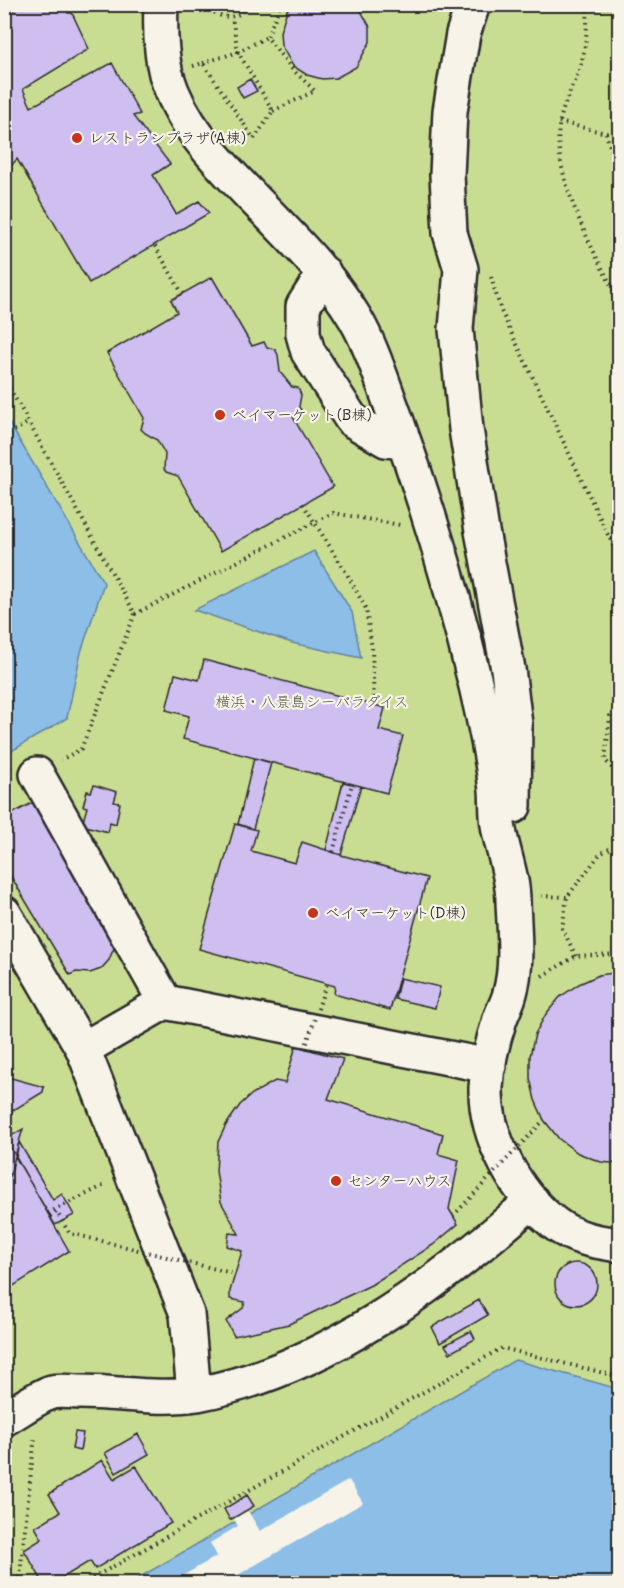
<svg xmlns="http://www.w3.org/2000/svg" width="624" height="1588" font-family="Mali,'Klee One',sans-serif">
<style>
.green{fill:#c9dd92;stroke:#7a845e;stroke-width:1.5}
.water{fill:#8cbee8;stroke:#65839c;stroke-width:1.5}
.pier{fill:#f7f3e8}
.building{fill:#cebff0;stroke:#2b2b2b;stroke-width:1.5}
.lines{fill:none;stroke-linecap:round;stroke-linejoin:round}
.minor-casing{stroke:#2b2b2b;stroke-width:38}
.path{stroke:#2b2b2b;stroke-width:4;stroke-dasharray:1.5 4.5;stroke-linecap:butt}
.minor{stroke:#f7f3e8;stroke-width:33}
.path-bridge{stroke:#2b2b2b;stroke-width:4;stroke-dasharray:1.5 4.5;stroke-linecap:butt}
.poi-dot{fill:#c8321e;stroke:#f7f3e8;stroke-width:2}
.labels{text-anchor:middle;stroke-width:4.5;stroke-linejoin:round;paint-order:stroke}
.poi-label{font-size:15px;fill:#2b2b2b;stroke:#f7f3e8;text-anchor:start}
.park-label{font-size:15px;fill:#525845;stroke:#f7f3e8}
</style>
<rect width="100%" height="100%" fill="#f7f3e8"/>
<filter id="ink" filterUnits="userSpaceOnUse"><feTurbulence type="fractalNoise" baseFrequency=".0167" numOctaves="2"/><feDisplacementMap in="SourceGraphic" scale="12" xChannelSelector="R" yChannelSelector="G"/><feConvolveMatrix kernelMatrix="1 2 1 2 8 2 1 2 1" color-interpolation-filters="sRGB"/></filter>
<g filter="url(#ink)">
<path class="green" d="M5,5H619V1416L175,1583L5,1584Z"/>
<path class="water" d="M5,416L104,583L81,652L67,718L5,755Z
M314,551L352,612L361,658L292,643L194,610Z
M515,1360L619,1389V1583L128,1584Z"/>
<path class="pier" d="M349,1480L363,1503L224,1583H170L217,1556L210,1543L238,1526L234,1519L248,1511L260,1531Z"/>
<path class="building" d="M23,4H64L68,13H72L89,49L23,89L31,107L112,63L140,114L133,116L170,164L153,175L176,214L199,201L209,213L89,283L17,159L4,174V15Z
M292,4H357L370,27V42L356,67L336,78L322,79L307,75L293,66L281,45L280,32L287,10Z
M250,79L257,91L243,98L237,87Z
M212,277L252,346L264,342L267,348L275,349L278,355L280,372L292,387L298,388L301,395L299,407L302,412L293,417L333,487L221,551L178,476L166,472L164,469L165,454L157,440L145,433L141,429L144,418L107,353L177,312L171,300Z
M204,660L385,708L379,730L403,736L387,793L183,739L189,716L166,710L175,674L199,680Z
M254,758L271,763L253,829L238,824Z
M343,782L361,786L341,855L326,850Z
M94,785L117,792L114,802L120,803L116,824L110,822L108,832L82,825L87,807L83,806L87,791L91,792Z
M34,802L120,946L113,950L109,960L101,969L90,973L76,972L70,975L4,865V818Z
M235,824L257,830L251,851L295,863L302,842L341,855L427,878L390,1010L334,994L335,986L199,949Z
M620,972V1164L601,1162L578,1153L559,1139L544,1120L535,1100L530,1078V1056L535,1034L546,1014L560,997L579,984L599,975Z
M400,978L440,987L435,1008L395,999Z
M296,1046L343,1059L328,1099L443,1134L438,1154L459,1160L449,1209L458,1224L433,1245L371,1285L289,1324L234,1336L226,1321L243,1308L245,1302L230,1299V1291L242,1251L227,1246L229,1233L239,1234L221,1202L216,1171L218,1142L226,1125L240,1105L252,1094L275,1081L285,1083Z
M4,1076L44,1087L43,1092L4,1116Z
M23,1129L19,1142L4,1197V1140Z
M4,1136L69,1251L4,1292Z
M19,1142L53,1200L62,1194L74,1215L55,1225L16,1158Z
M555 1284a21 21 0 1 1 42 0a21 21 0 1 1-42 0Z
M479,1300L488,1315L440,1343L432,1327Z
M471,1331L475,1339L450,1353L445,1345Z
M75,1432L83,1433L80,1451L72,1449Z
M138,1434L149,1454L116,1473L105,1453Z
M102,1460L114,1479L136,1466L171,1523L95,1569L90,1561L52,1584H44L24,1550L42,1539L35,1527L60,1512L49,1494Z
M247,1495L254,1506L230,1520L224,1509Z"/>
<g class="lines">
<g class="minor-casing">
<path id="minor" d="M161,4C160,28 160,51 166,74C181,126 219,163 255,200C291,237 328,273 355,318C372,347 383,384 395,416C427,504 454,595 476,686C484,720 492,755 496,790C497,802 496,814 498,825C502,850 513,876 513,901C514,930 518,965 510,993C508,1002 503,1010 500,1019C493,1040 487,1066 486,1088C485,1137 516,1193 554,1223C573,1238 596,1242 620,1245
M473,4L463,34L450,111L447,175L450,233L461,269L456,329L466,429L482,531L508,669L515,724L514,806
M324,273L303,306V334L308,352L352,420L386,440L404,442
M37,774L165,1002
M4,913L83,1049
M194,1394L187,1314L83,1049L165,1002L489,1066
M4,1419C17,1412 40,1395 52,1392C60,1390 71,1392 79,1392C118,1392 159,1400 197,1394C322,1371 439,1284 532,1201"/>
</g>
<path class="path" d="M206,4C217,21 239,21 250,4
M587,4C588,23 586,46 581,64C575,84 564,101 560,121C549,172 596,257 620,302
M203,63L238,52L267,37
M193,66L203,63L254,139L273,111L238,52L232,17
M273,111L315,91L291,68L267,37L279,8
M559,122L606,133L620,182
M155,246L182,293
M491,277L501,311L620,560
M4,378L135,614L81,749L61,760
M4,437L29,422
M135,614L333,513L400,525
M620,708L610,716L605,760L620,777
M333,852L352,784
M541,896L567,897
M576,956L562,928L567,897L600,854L620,843
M542,976L576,956L620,954
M48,1213L107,1184
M19,1584L35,1435
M82,1584L502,1348L620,1377"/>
<use href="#minor" class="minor"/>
<path class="path-bridge" d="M303,504L347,574L366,609L372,648L374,705
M305,1049L326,984
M50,1216L57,1212L69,1233L236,1274
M453,1216L544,1120"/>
</g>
</g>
<g class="poi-dot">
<circle cx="77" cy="138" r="6"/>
<circle cx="220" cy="415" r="6"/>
<circle cx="313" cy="913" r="6"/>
<circle cx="336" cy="1181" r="6"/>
</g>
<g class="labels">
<g class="poi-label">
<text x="89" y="143">レストランプラザ(A棟)</text>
<text x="232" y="420">ベイマーケット(B棟)</text>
<text x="325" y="918">ベイマーケット(D棟)</text>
<text x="348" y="1186">センターハウス</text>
</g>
<g class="park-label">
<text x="312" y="707">横浜・八景島シーパラダイス</text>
</g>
</g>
<rect width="624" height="1588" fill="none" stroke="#f7f3e8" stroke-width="24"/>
<rect x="12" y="12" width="600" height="1564" fill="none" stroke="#2b2b2b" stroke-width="2" filter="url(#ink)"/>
</svg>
